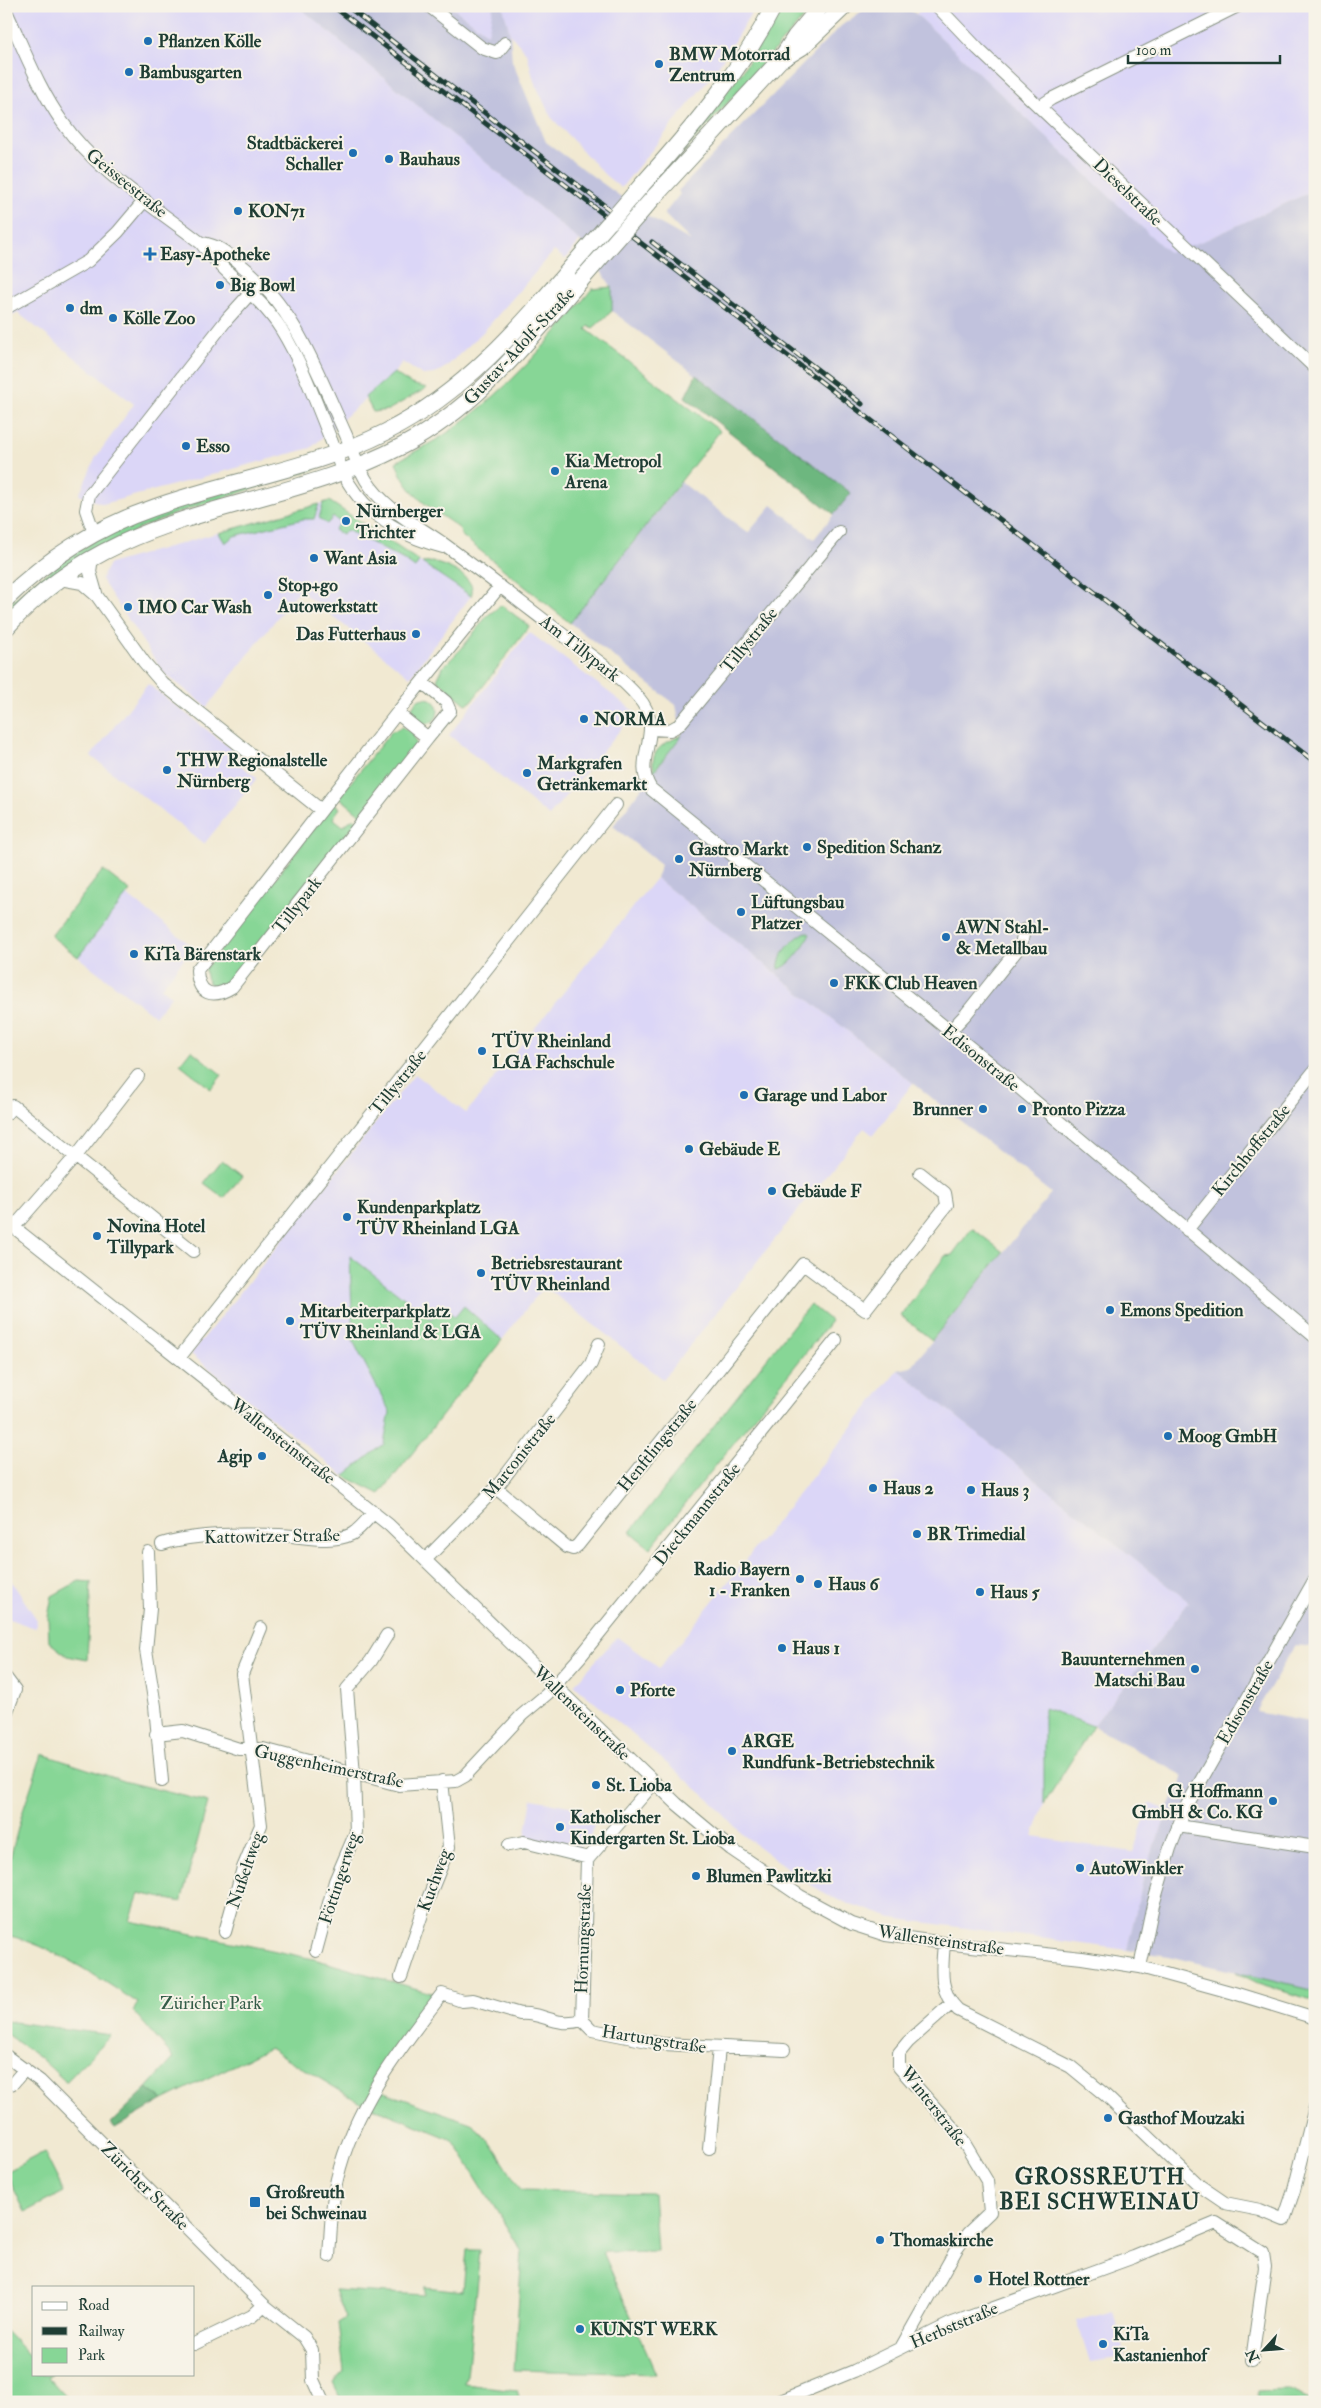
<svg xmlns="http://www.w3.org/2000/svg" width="1321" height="2408" font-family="'IM FELL Double Pica',serif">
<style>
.built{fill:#dbd6f7}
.industrial{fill:#c1c2dd}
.green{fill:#87d696;stroke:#538a65}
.forest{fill:#6db77f;stroke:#467a5a}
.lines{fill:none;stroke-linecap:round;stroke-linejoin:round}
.minor-casing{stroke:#889383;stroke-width:14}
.major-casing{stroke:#889383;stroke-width:18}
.minor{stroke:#fff;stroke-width:12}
.major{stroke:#fff;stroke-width:16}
.rail-casing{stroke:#1f3d34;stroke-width:5}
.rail{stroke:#f7f3e8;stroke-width:3;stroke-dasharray:9;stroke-linecap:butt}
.major-bridge-casing{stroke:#889383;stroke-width:18;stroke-linecap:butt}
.major-bridge{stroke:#fff;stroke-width:16}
.poi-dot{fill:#1f6fb2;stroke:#f7f3e8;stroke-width:2}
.labels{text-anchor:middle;stroke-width:4;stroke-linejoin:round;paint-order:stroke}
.poi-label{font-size:18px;font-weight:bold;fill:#1f3d34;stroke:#f7f3e8;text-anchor:start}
.street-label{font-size:18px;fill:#1f3d34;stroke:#f7f3e8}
.park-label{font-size:18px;fill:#345c48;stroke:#f7f3e8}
.district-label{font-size:22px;font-weight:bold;letter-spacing:1px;fill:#1f3d34;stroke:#f7f3e8}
</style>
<rect width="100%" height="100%" fill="#f7f3e8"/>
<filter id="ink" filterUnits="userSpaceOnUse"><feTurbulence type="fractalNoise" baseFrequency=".02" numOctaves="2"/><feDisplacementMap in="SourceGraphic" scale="10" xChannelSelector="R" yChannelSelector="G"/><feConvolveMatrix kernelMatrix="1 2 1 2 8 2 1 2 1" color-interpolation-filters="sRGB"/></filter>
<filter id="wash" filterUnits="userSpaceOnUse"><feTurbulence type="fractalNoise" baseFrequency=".0096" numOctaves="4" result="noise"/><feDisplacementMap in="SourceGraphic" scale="20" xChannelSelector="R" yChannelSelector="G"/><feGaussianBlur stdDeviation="1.12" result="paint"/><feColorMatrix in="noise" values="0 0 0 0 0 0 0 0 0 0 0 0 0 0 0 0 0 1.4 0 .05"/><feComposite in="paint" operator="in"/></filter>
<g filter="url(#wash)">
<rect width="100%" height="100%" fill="#f1e9d2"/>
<path class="built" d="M6,6H298L580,241L565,259L554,251L483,332L446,367L434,374L423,375L402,362L394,373L311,448L103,504L79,495L96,457L134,404L18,313L6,317Z
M450,6H756L714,73L621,188L605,175L551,117L534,81L527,54L510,34L503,8L488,34Z
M923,6H1315V190L1208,239L1169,254L916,14Z
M329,501L471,596L410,677L299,590L207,707L163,672L101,579L109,564Z
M529,632L635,712L549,816L449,735Z
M148,684L243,758L239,764L257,778L204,844L91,756Z
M656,878L913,1083L873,1135L864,1128L663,1379L544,1286L502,1340L465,1307L455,1318L431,1319L353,1341L390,1412L384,1444L344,1476L191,1354L415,1074L466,1113Z
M127,895L193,947L161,988L171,996L155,1016L78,957Z
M898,1370L1189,1602L1093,1726L1044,1708V1804L1033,1837L1133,1852L1150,1803L1167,1810L1142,1884L1127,1950L892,1918L836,1899L807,1883L743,1835L709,1799L574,1685L617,1637L659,1668Z
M6,1573L37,1620L35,1628L6,1618Z
M532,1799L580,1808L595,1822L591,1834L577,1850L525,1838Z
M1113,2311L1125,2357L1090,2362L1077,2321Z"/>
<path class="industrial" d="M298,6H450L488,34L493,7H503L510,34L512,61L546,142L650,218L691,241L664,214L680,194L678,191L841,26L869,6H905L916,14L1169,253L1208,239L1315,190V1647L1295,1645L1256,1712L1315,1723V1991L1169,1956L1127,1950L1142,1884L1167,1810L1184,1776L1093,1726L1189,1602L898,1370L911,1367L1051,1193L656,878L661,865L613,826L682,735L676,705L570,623L681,482L748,533L772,505L814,539L851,493L612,311V287L580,241Z"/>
<path class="green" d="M783,6H814L648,192L646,190L742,72Z
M612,287V311L593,328L589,326L586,329L720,431L570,623L461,535L460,529C431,507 409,499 396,462C417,450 439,440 458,425C510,388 552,338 592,289Z
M394,373L411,384L427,388L388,410L373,412L365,397Z
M314,466L315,469L185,510L139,528L6,621V608L32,583L100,537L165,510Z
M329,501L419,561L415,568L404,560L347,530L342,535L334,530L340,522L333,517L327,524L319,518L323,503Z
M319,504L314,519H303L234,536L225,543L219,533Z
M432,562C446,565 479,578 471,596L422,563Z
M500,606H503L529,626L528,628L471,702L466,704L437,680L443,667L462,648L487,616Z
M412 711a13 13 0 1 1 26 0a13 13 0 1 1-26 0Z
M403,727L413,733L416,744L362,816L339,797L391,732Z
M682,735L654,771C649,749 665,743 682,735Z
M334,803L340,808L333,818L343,826L354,818L357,821L230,983C215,988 206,988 205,969Z
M103,870L130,891L78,957L51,936Z
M806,932L810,934C805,945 791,966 779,969C777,955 794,938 806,932Z
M191,1050L222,1075L211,1089L180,1064Z
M222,1160L242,1176L224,1198L204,1183Z
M972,1228L1003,1252L932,1340L901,1316L945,1256L952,1255Z
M350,1256L431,1319L442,1306L455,1317L464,1306L502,1340L380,1494L344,1476L384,1444L390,1412L353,1341Z
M810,1304L831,1321L650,1548L630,1532Z
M79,1581L91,1582L87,1660L67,1656L49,1642L48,1617L52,1596Z
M1044,1708L1093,1726L1044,1804Z
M42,1754L127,1782L208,1802L181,1902L139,1893L130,1921L314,1959L435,1994L370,2087L471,2123L491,2143L521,2190L653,2193L657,2251L603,2252L656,2374L514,2370L522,2252L453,2140L359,2102L269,2048L163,2100L147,2088L174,2058L133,2011L138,2003C101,1979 49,1944 6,1935V1874L21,1817Z
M1235,1972L1315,1991V2001L1258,1983Z
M6,2021L111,2035L66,2082L38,2056L6,2034Z
M44,2152L64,2192L25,2212L6,2172Z
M467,2250H480L467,2376L464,2384L517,2390L520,2400L567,2402H342L333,2383L344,2371L338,2323L346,2318L335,2290L425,2295V2287L463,2291Z
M6,2331L34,2361V2374H52L48,2377L71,2402H6Z
M1286,2390L1312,2401L1315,2396V2402H1258V2391Z"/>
<path class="forest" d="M696,375L851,493L834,514L685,397Z
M147,2088L163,2100L115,2128L111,2123Z"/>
</g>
<g filter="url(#ink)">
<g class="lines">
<g class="minor-casing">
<path id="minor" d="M429,6L482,48L497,53L505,43
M937,6L978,49L1315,368
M6,11C24,49 38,88 63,123C98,173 154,206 201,243C224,275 258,293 281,329C302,363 316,403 331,440C337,454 340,470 348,482C369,517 405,537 443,547
M1039,107L1051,99L1238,6
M201,243C218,245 227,253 240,264C296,308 317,372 346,435C352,450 358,466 366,480C384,509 415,524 441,542C485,574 528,608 571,641C594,658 619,675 638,697C668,732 630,758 651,789L1004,1075L1315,1337
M6,308L88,261L118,232L145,200
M94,533L86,510L89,495L228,318L256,287
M92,557L90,572L96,593
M60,579L82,583L97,596L144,662L163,684L321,810
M422,682L446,702L450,711L428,738L397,713Z
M422,682L500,586
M397,713L197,970C198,995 213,999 232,987L428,738
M651,729L670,730L679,725L839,532
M949,1032L966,1014L1021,945L1024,930
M6,1114L13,1106L193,1251
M6,1221L389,1525L677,1804L731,1849L800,1896L852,1924L886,1935L944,1943L1082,1958L1140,1967L1234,1993L1315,2018
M14,1227L76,1156L138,1076
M1187,1230L1315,1070
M179,1358L616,805
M496,1488L567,1547L573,1549L578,1545L803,1264L865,1310L947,1205L945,1193L920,1173
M162,1544C196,1533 243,1534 280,1535C301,1536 332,1544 352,1534C360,1529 367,1520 374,1512
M148,1552L150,1609L146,1650L155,1706L162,1781
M426,1559L496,1488L591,1364L599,1344
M6,1678L15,1690L6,1714
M156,1734L183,1731L239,1749H263L399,1785L456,1781L465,1776L522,1715L547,1694L580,1657L836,1340
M1178,1826L1315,1847
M509,1845L524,1842L589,1858
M225,1932L243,1868L261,1825L242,1674L261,1628
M944,1943C942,1969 938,1991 958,2010L1071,2067L1104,2094L1200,2186L1225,2203L1260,2210L1284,2220L1294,2190L1315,2107
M316,1951L335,1881L356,1832L354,1774L347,1689L371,1661L387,1635
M1140,1967L1153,1905L1170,1848L1186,1807L1315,1579
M401,1977L423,1911L449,1847L442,1781
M582,2020L587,1860L654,1783
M582,2020L592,2030L663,2044L784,2050
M6,2056L40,2081L264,2305L304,2337L312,2350L313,2380L323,2402
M6,2086L13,2083L25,2069
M709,2148L719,2048
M1216,2223L1263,2253L1265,2267L1252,2360
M329,2256C331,2231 331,2204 337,2179C354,2107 398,2051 442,1994L462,2001L473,2000L520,2014C544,2012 555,2028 582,2020
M194,2344L252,2316L264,2305
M901,2348L956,2250L968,2233L990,2212L987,2181L960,2136L899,2067V2053L908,2042L951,2004
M778,2402L854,2371L950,2324L1134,2257L1216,2223"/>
</g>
<g class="major-casing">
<path id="major" d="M784,58L802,47L845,6
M641,186C691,130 739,74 774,6
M654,197L780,60L795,37L821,6
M6,599C48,558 98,527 153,508C230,480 313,469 386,432C480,385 543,298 611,221
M6,628C119,501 265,517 402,446C477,407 526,343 581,280"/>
</g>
<use href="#minor" class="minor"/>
<use href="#major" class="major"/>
<g class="rail-casing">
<path id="rail" d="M333,6L1315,762
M347,6L632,227
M652,242L862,404"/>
</g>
<use href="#rail" class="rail"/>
<g class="major-bridge-casing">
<path id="major-bridge" d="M611,221L641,186
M581,280L654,197"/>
</g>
<use href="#major-bridge" class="major-bridge"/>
</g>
</g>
<g class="poi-dot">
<circle cx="148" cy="41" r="5"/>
<circle cx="659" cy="64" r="5"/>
<circle cx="129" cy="72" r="5"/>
<circle cx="353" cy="153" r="5"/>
<circle cx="389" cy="159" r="5"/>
<circle cx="238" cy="211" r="5"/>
<path d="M147.5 246.5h5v5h5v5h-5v5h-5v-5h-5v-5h5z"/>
<circle cx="220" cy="285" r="5"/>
<circle cx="70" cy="308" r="5"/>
<circle cx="113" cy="318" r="5"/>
<circle cx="186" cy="446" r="5"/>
<circle cx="555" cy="471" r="5"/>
<circle cx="346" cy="521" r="5"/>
<circle cx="314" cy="558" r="5"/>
<circle cx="268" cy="595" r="5"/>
<circle cx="128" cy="607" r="5"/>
<circle cx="416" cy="634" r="5"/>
<circle cx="584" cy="719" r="5"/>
<circle cx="167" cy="770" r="5"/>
<circle cx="527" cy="773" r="5"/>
<circle cx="807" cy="847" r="5"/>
<circle cx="679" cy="859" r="5"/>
<circle cx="741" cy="912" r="5"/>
<circle cx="946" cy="937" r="5"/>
<circle cx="134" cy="954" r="5"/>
<circle cx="834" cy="983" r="5"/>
<circle cx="482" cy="1051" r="5"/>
<circle cx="744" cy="1095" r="5"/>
<circle cx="983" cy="1109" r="5"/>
<circle cx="1022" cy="1109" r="5"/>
<circle cx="689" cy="1149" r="5"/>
<circle cx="772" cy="1191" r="5"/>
<circle cx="347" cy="1217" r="5"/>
<circle cx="97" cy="1236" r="5"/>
<circle cx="481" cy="1273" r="5"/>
<circle cx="1110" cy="1310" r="5"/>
<circle cx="290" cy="1321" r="5"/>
<circle cx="1168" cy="1436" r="5"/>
<circle cx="262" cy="1456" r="5"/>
<circle cx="873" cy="1488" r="5"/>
<circle cx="971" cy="1490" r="5"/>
<circle cx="917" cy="1534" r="5"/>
<circle cx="800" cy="1579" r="5"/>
<circle cx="818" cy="1584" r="5"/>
<circle cx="980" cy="1592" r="5"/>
<circle cx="782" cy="1648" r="5"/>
<circle cx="1195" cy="1669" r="5"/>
<circle cx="620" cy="1690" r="5"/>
<circle cx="732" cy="1751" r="5"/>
<circle cx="596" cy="1785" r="5"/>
<circle cx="1273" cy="1801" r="5"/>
<circle cx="560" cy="1827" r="5"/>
<circle cx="1080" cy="1868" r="5"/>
<circle cx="696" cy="1876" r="5"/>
<circle cx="1108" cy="2118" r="5"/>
<rect x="249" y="2196" width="12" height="12" rx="2.5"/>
<circle cx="880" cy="2240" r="5"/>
<circle cx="978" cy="2279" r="5"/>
<circle cx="580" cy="2329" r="5"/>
<circle cx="1103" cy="2344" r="5"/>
</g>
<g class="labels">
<g class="poi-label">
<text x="158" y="47">Pflanzen Kölle</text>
<text x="669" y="60">BMW Motorrad<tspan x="669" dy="21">Zentrum</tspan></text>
<text x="139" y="78">Bambusgarten</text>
<text x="343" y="149" text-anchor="end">Stadtbäckerei<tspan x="343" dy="21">Schaller</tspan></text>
<text x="399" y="165">Bauhaus</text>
<text x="248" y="217">KON71</text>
<text x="160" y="260">Easy-Apotheke</text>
<text x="230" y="291">Big Bowl</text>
<text x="80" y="314">dm</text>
<text x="123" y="324">Kölle Zoo</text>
<text x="196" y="452">Esso</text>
<text x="565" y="467">Kia Metropol<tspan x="565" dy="21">Arena</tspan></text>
<text x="356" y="517">Nürnberger<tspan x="356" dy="21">Trichter</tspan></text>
<text x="324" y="564">Want Asia</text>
<text x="278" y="591">Stop+go<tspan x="278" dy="21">Autowerkstatt</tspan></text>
<text x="138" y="613">IMO Car Wash</text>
<text x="406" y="640" text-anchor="end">Das Futterhaus</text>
<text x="594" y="725">NORMA</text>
<text x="177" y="766">THW Regionalstelle<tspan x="177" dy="21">Nürnberg</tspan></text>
<text x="537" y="769">Markgrafen<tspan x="537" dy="21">Getränkemarkt</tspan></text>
<text x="817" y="853">Spedition Schanz</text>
<text x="689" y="855">Gastro Markt<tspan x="689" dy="21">Nürnberg</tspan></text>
<text x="751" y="908">Lüftungsbau<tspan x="751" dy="21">Platzer</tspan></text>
<text x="956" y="933">AWN Stahl-<tspan x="956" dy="21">&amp; Metallbau</tspan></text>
<text x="144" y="960">KiTa Bärenstark</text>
<text x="844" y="989">FKK Club Heaven</text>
<text x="492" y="1047">TÜV Rheinland<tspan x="492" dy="21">LGA Fachschule</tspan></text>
<text x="754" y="1101">Garage und Labor</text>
<text x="973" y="1115" text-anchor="end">Brunner</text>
<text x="1032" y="1115">Pronto Pizza</text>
<text x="699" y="1155">Gebäude E</text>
<text x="782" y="1197">Gebäude F</text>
<text x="357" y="1213">Kundenparkplatz<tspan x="357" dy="21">TÜV Rheinland LGA</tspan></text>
<text x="107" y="1232">Novina Hotel<tspan x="107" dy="21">Tillypark</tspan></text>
<text x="491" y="1269">Betriebsrestaurant<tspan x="491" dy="21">TÜV Rheinland</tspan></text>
<text x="1120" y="1316">Emons Spedition</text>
<text x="300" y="1317">Mitarbeiterparkplatz<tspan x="300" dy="21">TÜV Rheinland &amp; LGA</tspan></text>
<text x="1178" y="1442">Moog GmbH</text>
<text x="252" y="1462" text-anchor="end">Agip</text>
<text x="883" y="1494">Haus 2</text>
<text x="981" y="1496">Haus 3</text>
<text x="927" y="1540">BR Trimedial</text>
<text x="790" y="1575" text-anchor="end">Radio Bayern<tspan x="790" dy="21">1 - Franken</tspan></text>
<text x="828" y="1590">Haus 6</text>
<text x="990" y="1598">Haus 5</text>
<text x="792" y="1654">Haus 1</text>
<text x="1185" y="1665" text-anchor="end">Bauunternehmen<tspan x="1185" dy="21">Matschi Bau</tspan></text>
<text x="630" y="1696">Pforte</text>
<text x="742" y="1747">ARGE<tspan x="742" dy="21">Rundfunk-Betriebstechnik</tspan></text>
<text x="606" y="1791">St. Lioba</text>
<text x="1263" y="1797" text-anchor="end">G. Hoffmann<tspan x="1263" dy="21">GmbH &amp; Co. KG</tspan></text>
<text x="570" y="1823">Katholischer<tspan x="570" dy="21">Kindergarten St. Lioba</tspan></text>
<text x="1090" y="1874">AutoWinkler</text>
<text x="706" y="1882">Blumen Pawlitzki</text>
<text x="1118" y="2124">Gasthof Mouzaki</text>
<text x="266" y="2198">Großreuth<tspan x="266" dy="21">bei Schweinau</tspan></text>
<text x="890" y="2246">Thomaskirche</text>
<text x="988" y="2285">Hotel Rottner</text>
<text x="590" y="2335">KUNST WERK</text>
<text x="1113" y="2340">KiTa<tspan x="1113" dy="21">Kastanienhof</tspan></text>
</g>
<g class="street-label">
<text transform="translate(127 183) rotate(39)" y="6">Geisseestraße</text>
<text transform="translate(1128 192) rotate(44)" y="6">Dieselstraße</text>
<text transform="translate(519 346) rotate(-47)" y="6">Gustav-Adolf-Straße</text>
<text transform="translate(749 640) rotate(-51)" y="6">Tillystraße</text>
<text transform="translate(580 648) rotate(38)" y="6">Am Tillypark</text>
<text transform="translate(297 905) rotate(-52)" y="6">Tillypark</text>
<text transform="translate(981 1058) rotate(39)" y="6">Edisonstraße</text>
<text transform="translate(398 1082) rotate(-51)" y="6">Tillystraße</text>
<text transform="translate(1251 1150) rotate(-51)" y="6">Kirchhoffstraße</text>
<text transform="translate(283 1441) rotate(38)" y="6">Wallensteinstraße</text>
<text transform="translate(657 1445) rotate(-51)" y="6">Henftlingstraße</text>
<text transform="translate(519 1456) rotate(-51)" y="6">Marconistraße</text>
<text transform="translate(697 1514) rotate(-51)" y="6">Dieckmannstraße</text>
<text transform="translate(272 1536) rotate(-1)" y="6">Kattowitzer Straße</text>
<text transform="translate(1245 1702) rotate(-60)" y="6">Edisonstraße</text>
<text transform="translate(582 1713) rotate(44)" y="6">Wallensteinstraße</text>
<text transform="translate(329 1766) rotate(12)" y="6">Guggenheimerstraße</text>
<text transform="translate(245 1870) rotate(-71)" y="6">Nußeltweg</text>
<text transform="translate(339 1878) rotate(-72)" y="6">Föttingerweg</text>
<text transform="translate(434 1880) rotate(-70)" y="6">Kuchweg</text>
<text transform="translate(583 1939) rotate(-88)" y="6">Hornungstraße</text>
<text transform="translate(941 1940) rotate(8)" y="6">Wallensteinstraße</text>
<text transform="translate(654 2039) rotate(9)" y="6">Hartungstraße</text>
<text transform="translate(934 2106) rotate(52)" y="6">Winterstraße</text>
<text transform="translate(145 2186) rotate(45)" y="6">Züricher Straße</text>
<text transform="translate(954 2325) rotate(-23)" y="6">Herbststraße</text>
</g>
<g class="park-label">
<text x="211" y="2009">Züricher Park</text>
</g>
<g class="district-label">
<text x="1100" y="2184">GROSSREUTH<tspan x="1100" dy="25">BEI SCHWEINAU</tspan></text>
</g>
</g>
<rect width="1321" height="2408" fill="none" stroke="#f7f3e8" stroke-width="25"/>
<rect x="32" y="2286" width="162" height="90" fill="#f7f3e8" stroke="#a1aaa0"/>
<rect x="42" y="2302" width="25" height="8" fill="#ffffff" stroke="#a1aaa0"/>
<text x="78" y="2310" font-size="15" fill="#1f3d34">Road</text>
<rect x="42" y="2327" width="25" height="8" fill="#1f3d34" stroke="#a1aaa0"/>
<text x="78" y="2336" font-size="15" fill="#1f3d34">Railway</text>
<rect x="42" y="2348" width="25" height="15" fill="#87d696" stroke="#a1aaa0"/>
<text x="78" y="2360" font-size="15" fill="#1f3d34">Park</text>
<g transform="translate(1264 2350) rotate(244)" stroke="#f7f3e8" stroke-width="4" paint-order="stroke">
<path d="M0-4L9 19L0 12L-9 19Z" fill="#1f3d34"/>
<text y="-8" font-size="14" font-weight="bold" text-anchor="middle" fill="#1f3d34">N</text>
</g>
<path d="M1128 55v8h152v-8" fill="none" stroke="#1f3d34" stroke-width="2.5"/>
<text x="1136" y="55" font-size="15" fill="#1f3d34" stroke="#f7f3e8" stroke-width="4" paint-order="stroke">100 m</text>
</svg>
